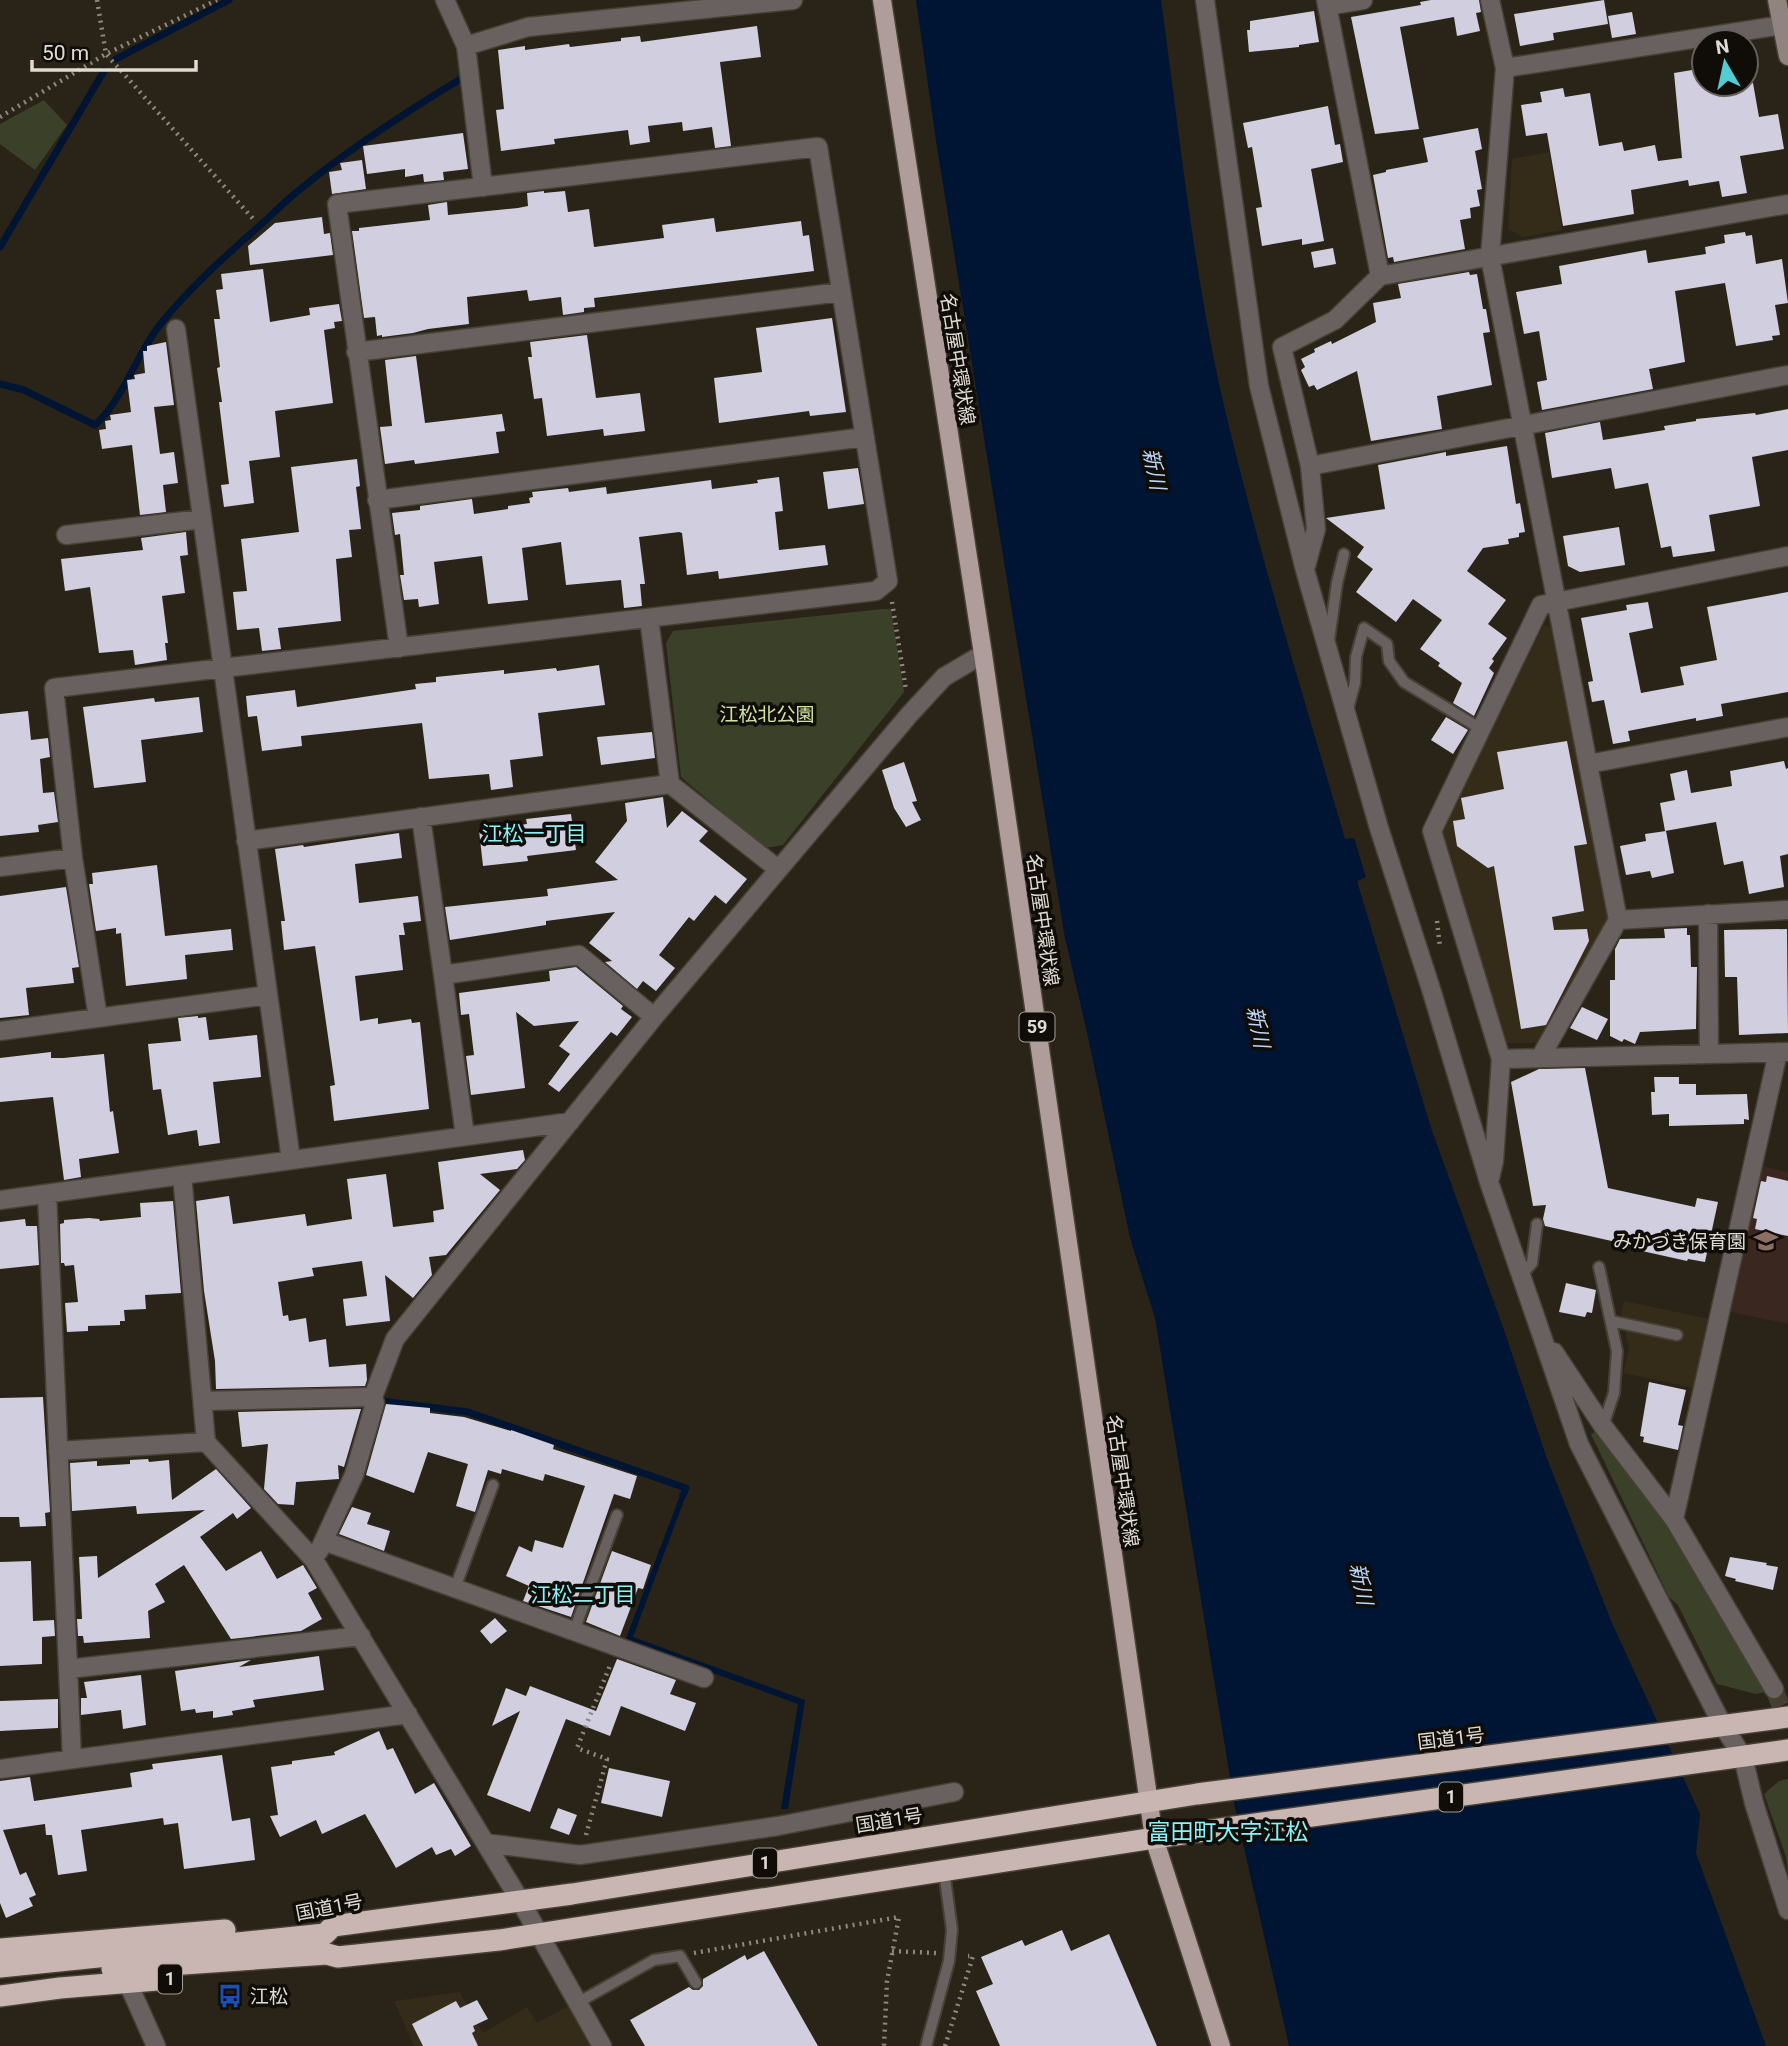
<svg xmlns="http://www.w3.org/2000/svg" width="1788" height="2046" font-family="Roboto,'Noto Sans JP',sans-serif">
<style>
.built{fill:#352b19}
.education{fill:#392720}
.green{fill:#3a4128}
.water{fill:#001533}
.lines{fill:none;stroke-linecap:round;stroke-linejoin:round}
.stream{stroke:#001533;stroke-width:7}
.building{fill:#d1cedf}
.street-tunnel{stroke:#453f33;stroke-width:18;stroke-dasharray:18 9;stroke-linecap:butt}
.lane-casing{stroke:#474135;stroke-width:14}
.street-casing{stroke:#474135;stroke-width:21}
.secondary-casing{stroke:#474135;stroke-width:21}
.primary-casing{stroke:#474135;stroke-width:21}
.highway-casing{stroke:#474135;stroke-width:24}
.path{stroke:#8e887f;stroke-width:4.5;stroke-dasharray:2 5;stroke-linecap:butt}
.lane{stroke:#69615f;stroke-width:10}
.street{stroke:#69615f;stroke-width:18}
.secondary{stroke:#908380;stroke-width:18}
.primary{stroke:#ae9d9a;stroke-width:18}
.highway{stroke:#c9b5b1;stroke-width:21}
.labels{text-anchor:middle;stroke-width:7;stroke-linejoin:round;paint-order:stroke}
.shield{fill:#100d08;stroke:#a29e97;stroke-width:2}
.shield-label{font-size:18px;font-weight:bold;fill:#e0dcd4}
.street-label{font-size:19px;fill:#e0dcd4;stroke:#100d08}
.park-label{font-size:19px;fill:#d1e69d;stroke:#100d08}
.poi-label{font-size:19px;fill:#e0dcd4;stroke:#100d08;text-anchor:end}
.water-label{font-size:21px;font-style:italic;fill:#bad6fa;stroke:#100d08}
.neighbourhood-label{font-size:21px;fill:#87f2f8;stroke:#100d08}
.quarter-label{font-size:23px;fill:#87f2f8;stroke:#100d08}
</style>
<rect width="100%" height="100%" fill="#2a2317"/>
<path class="built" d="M1549,152L1562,230L1522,237L1508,229L1512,159Z
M1544,625L1551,628L1608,920L1544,1043H1503L1440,831Z
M1624,1301L1714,1320L1698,1389L1623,1373L1629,1349L1621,1313Z
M460,1992L483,2033L527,2007L537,2023L570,2005L593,2046H414L394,2001Z"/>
<path class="education" d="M1762,1166L1788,1172V1324L1727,1311Z"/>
<path class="green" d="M44,100L67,125L35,170L0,144V124Z
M883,609H891L904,692L783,845L765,848L681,777L666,643L673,631Z
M1600,1430L1670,1525L1770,1691L1756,1694L1717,1684L1678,1605L1669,1597L1591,1434Z
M1788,1779V1873L1786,1857L1764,1794L1779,1781Z"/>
<path class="water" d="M916,0H1161C1180,137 1194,279 1226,414C1260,557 1304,698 1345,839L1354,838L1366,877L1357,881L1431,1128L1504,1330L1546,1456L1612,1623L1700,1814L1696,1853L1766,2046H1289L1235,1808L1155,1318L1130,1238L1088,1037L1064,933L936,141Z
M684,1485L689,1487L633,1637L805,1700L788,1809H781L798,1704L625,1641Z"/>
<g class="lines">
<path class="stream" d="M116,59L229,0
M0,247L104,71
M0,384L24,390L95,425C125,397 136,354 162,322C190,288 223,258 257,228C269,218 280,206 292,196C344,152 401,115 459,80
M381,1401L468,1412L683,1487L686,1488L683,1495"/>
</g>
<path class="building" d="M1431,0H1479L1481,12L1476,13L1480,31L1457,36L1454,17L1400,27L1419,129L1375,134L1351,17L1421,5L1420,2Z
M1604,0L1608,24L1553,33L1554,40L1520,46L1514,14Z
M1314,11L1319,42L1299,45V47L1249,52L1247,30H1250V21Z
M1632,12L1636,34L1612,38L1608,16Z
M757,26L761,57L720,62L731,146L715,148L712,127L683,131L682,122L648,126L650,142L630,145L628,130L554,139L555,144L501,151L496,110L504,109L498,50L525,46V50L569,44L570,47L621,41V38L640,36L641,42Z
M1704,68V84L1753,83L1759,117L1778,114L1784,149L1740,156L1747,193L1722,197L1719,181L1689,186L1688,180L1631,190L1634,214L1563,226L1547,133L1526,136L1521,105L1542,102L1540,92L1563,88L1565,97L1590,93L1599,146L1622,142L1624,151L1655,145L1658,161L1682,158L1674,73Z
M1328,106L1335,145L1340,144L1343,162L1311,169L1324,241L1302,245V239L1262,246L1256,208L1262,207L1252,147L1248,148L1243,123Z
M1478,128L1482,149L1475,151L1482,189L1477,190L1480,206L1470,208L1471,218L1460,220L1465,249L1394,262L1393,257L1388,258L1373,175L1386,172V170L1428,162L1423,138Z
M463,133L468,169L443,172L444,180L424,182L423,174L405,177V169L367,174L363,146Z
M362,160L366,189L332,194L329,172L342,170L340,163Z
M544,191V193L565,191L568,212L589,209L594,247L664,238L662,225L714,218L716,232L801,221L803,236L809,235L814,271L594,298L595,307L584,308V312L563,315L561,297L529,301L527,290L467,297L469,324L428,329L413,333L382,337V335L377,336L375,317L364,318L352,231H359V228L430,220L428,205L447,202L448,215L518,208L528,206L527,193Z
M322,217L324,234L330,233L333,255L250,265L248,246L275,223Z
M1745,232L1746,236L1752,235L1756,264L1782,259L1788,303L1775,305L1780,335L1772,336L1773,340L1736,346L1725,283L1675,291L1685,362L1649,369L1653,389L1542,410L1537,382L1547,380L1539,331L1524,334L1516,292L1562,284L1559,266L1646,250L1648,263L1706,254L1705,247L1725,243L1724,235Z
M1333,248L1336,264L1314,268L1311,252Z
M263,269L270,322L310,315L309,308L339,304L342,321L334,322L335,328L324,330L333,403L275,411L280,457L249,461L254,503L224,507L221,485L229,484L219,402H222L217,368L220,367L214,319H220L216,290L223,289L221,274Z
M1469,272L1470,275L1477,274L1483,309H1486L1490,332L1483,333L1492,385L1437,396L1442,429L1371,441L1357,371L1317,390L1314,385L1309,387L1301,370L1305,367L1301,359L1315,352L1314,349L1331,341L1332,344L1376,322L1373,303L1401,298L1398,284Z
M832,318L846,412L810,416L809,411L719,423L714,378L762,372L756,328Z
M587,335L596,398L640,393L645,431L604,436L603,429L547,436L542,398L534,399L528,357H532L530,342Z
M166,342L174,405L154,407L160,454L174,452L178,483L163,485L166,512L140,515L132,445L102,449L99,430L106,429L105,421L111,420L110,415L131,412L127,380L135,379L134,375L145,373L143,351H147V346Z
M416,356L425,423L502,414L505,431L496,432L499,453L415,464L414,460L385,464L380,427L392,426L385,360Z
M1788,409V450L1752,457L1760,506L1709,515L1715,551L1673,557L1671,546L1661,548L1648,483L1615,489L1611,468L1552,478L1545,433L1600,422L1603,440L1665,430L1664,426L1696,421V419L1755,413L1756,415Z
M1507,446L1516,504L1520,503L1525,532L1519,533V537L1508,539L1509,544L1483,548L1467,571L1506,600L1488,624L1507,638L1492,659L1494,661L1489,668L1494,673L1474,716L1453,703L1462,683L1438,666L1440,663L1420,649L1442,620L1413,599L1396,622L1356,592L1373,569L1357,557L1364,547L1326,518L1385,509L1378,465L1446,452V456Z
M357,459L360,486L356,487L361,529L349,530L352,557L336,559L341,621L278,628L281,649L262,651L259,628L237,630L233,592L247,591L241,539L299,532L291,467Z
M858,468L864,504L828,509L823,472Z
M779,477L783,511L775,512L779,550L825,545L828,565L719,579L718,571L687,575L682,533L679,532L639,537L645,584H640L642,606L624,608L621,580L566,585L561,542L522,548L528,600L488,604L482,556L434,562L439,604L419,607L418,599L404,600L400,575H404L400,534L395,535L392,513L420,510V506L472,499L474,514L508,509V506L530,503L529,498L533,497L532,492L568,488L569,492L606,487L607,494L711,480L712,489L758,483L757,480Z
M1619,527L1625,565L1580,572L1568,566L1563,536Z
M186,532L188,555L180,556L185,593L162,596L168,643H165L167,660L135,665L133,650L99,653L90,587L65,591L61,559L143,550L141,538Z
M1788,592V692L1721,704L1723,716L1696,721V718L1628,731L1630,741L1613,744L1604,700L1592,702L1588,682L1593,681L1581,618L1627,610L1626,605L1648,602L1653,628L1629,633L1641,693L1684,685L1680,667L1717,660L1707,607Z
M599,665L605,705L538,713L543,756L510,760L513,787L491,790L489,774L429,779L422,723L301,736L302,746L262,751L257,716L248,717L246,696L295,690L297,707L416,689L415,684L436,682V677L504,670V674L556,668L557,671Z
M199,697L203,732L141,740L146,782L94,788L83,707L154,698L155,702Z
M28,711L31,740L48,738L50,757L40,759L43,793L54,792L58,822L38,825L39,832L0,836V714Z
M1446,717L1468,730L1453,754L1431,740Z
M652,732L655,758L601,765L597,737Z
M1567,741L1587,844L1574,846L1584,911L1552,917L1554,930L1587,929L1589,941L1546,1025L1521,1029L1494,866L1488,868L1457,846L1453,821L1465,819L1461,798L1504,789L1497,752Z
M1784,761L1786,769L1788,768V854L1780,856L1784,887L1749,894L1743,861L1724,865L1716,822L1665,831L1660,803L1675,800L1670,774L1687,770L1691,793L1732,786L1730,771Z
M904,762L917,801L912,802L921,820L906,827L894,808L882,770Z
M663,797L667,828L682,811L708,831L699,841L747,879L726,904L715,895L694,921L689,917L659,955L675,968L656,991L643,981L637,989L605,962L612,961L589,943L615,912L546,921V925L450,940L445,907L548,896L547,889L618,880L595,862L627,821L625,803Z
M571,814L576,850L527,856L528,861L483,866L479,830L527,824L526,819Z
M1666,831L1674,873L1652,878L1650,871L1626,875L1620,846L1646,841L1645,834Z
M399,833L402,858L355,864L359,903L418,896L421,921L403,923L405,935H399L403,970L355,976L360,1021L378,1018V1024L411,1019L412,1023L420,1022L429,1109L334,1121L330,1086L335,1085L315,946L284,950L281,921H285L275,849L303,845L304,847Z
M157,865L165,936L231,929L233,950L185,955L187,979L126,986L121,933L116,934V928L96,931L89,884H93L92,873Z
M66,887L79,967L72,968L74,983L26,988L29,1015L0,1018V896Z
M1687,928V935H1690L1691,967H1697L1696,1029L1640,1032L1635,1044L1624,1039L1622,1042L1610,1036V980H1615V949L1620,939L1665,938L1664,929Z
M1787,929L1788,1033L1739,1035L1737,977H1725L1724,930Z
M576,967L623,1006L621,1009L632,1017L617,1036L611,1032L559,1092L548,1084L570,1054L559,1046L579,1021L534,1026L516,1012L525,1088L471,1095L466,1056L474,1055L469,1014L461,1015L459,993L550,981L549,971Z
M1582,1007L1608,1019L1597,1040L1570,1028Z
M198,1016V1018L206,1017L209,1040L257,1035L261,1077L213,1082L220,1143L199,1146L197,1130L168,1135L161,1089L153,1090L148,1044L181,1041L178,1018Z
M51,1052V1058H63L104,1054L110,1112L113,1111L119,1153L79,1159L81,1177L64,1180L53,1097L0,1102V1058Z
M1585,1068L1608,1188L1695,1207L1697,1198L1718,1202L1705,1262L1688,1259L1687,1261L1615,1245L1616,1242L1545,1226L1543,1219L1546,1205L1533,1206L1511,1082L1539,1069Z
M1654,1077H1679V1084H1696V1095L1747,1094L1749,1120L1744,1119V1124L1669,1126V1114L1652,1115L1651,1092H1655Z
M523,1150L525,1160L517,1169L480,1174L500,1190L446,1255L429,1257L432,1275L413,1298L385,1275L390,1321L346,1326L343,1299L367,1296L362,1261L312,1268L314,1276L278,1282L283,1316L288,1315L289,1321L306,1318L309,1342L326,1339L329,1367L366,1364L367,1380L365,1386L216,1389L215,1361L204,1291L196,1201L229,1196L233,1224L305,1214L307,1226L352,1219L347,1179L386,1174L393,1227L434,1222L433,1211L444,1209L438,1162Z
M1767,1176L1788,1181V1236L1755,1229L1757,1219L1753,1218L1761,1181L1766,1182Z
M173,1201L181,1293L145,1295L146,1309L124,1310L125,1321H120V1325L88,1326V1331L67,1332L65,1303L78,1302L74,1265L65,1266L64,1263H61L60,1224L64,1223V1220L89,1218L99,1219L100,1221L141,1217L140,1203Z
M25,1219L26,1226H37L39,1265L0,1269V1222Z
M1566,1283L1596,1290L1592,1313L1587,1312L1585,1317L1559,1312Z
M1649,1382L1686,1390L1678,1425L1683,1426L1678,1450L1643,1442L1644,1437L1640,1436Z
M43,1397L50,1512L45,1513L46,1526L20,1527L19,1517H0V1398Z
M386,1404L430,1408V1413L464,1417L511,1431V1430L554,1445L553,1449L637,1476L630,1499L614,1494L571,1617L523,1601L529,1586L506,1576L519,1546L532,1552L535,1540L563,1548L585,1486L545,1474L543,1481L502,1469L501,1474L488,1470L475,1512L456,1506L468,1464L428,1452L414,1493L366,1475Z
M361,1409L344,1467L338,1465L339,1479L296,1482L294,1505L278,1504L264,1489L268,1444L242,1447L238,1412Z
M148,1459L149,1462L169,1460L172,1500L216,1469L251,1508L237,1519L233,1513L200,1537L226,1571L261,1551L277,1579L303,1565L317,1588L308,1593L322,1619L301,1631L231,1639L184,1565L155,1584L165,1602L148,1611L150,1638L84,1643L83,1636H78L77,1619H82L79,1557L97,1556L98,1578L205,1510L137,1514L136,1506L72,1511L70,1463L97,1461V1466L130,1464V1460Z
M352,1507L371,1513L367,1524L390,1531L384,1551L339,1534Z
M612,1551L651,1565L643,1589L638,1588L620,1636L586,1622Z
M1730,1557L1767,1563L1766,1565L1778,1567L1773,1590L1735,1581L1736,1579L1725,1576Z
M31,1561L33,1621L54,1620L55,1636L42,1637V1664L0,1666V1562Z
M495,1618L507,1631L491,1644L480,1631Z
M319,1656L324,1690L253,1700L255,1707L232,1711L233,1715L213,1718V1711L196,1713L195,1709L181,1711L175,1671L251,1660L239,1667Z
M617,1659L676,1680L670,1694L696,1703L685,1731L621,1706L610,1736L566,1719L530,1812L487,1795L520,1711L492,1726L506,1688L526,1696L530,1686L596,1711Z
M141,1675L146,1725L123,1729L121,1710L81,1715V1698H87L84,1682Z
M58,1699V1728L0,1731V1701Z
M379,1731L387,1750L393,1748L415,1794L434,1783L471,1846L455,1856L451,1849L436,1855L432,1847L396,1868L365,1814L322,1834L316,1820L280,1837L270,1816L278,1815L271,1767L292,1764V1761L335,1755L334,1752Z
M222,1755L232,1821L250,1818L255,1860L184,1869L178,1823L164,1825L163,1818L81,1830L87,1871L58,1875L52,1835H46L45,1824L3,1830L20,1875L26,1872L36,1895L29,1898L33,1906L6,1918L0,1903V1781L30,1777L34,1801L132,1787L130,1773L153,1769L152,1764Z
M609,1768L670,1781L662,1817L601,1803Z
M558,1808L577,1815L569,1835L550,1828Z
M1062,1930L1071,1951L1109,1934L1157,2046H1000L976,1991L993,1984L981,1957L1022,1940L1025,1946Z
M764,1951L818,2046H645L630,2020L689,1987L693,1990H699L703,1986V1979L745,1955L747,1960Z
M477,2000L488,2019L473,2026L475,2031L472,2033L478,2046H423L412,2024L456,2001L460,2008Z"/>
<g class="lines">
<path class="street-tunnel" d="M1774,1689L1788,1724"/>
<g class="lane-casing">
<path id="lane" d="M1329,640L1337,583L1344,554
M1347,712L1355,683L1356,657L1364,628L1387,644L1389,661L1404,682L1481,729
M1599,1267L1617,1351L1614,1393L1603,1426
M1521,1276L1532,1263L1537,1224
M1611,1321L1677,1335
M455,1588L493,1485
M574,1631L617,1515
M577,2003L654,1960L680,1956L696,1983
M926,2046L949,1961L952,1930L944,1871"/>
</g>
<g class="street-casing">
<path id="street" d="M445,0L466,46L483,187
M1205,0L1259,386L1305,570L1379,828L1431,989L1489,1182L1579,1444L1723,1726L1743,1757L1754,1803L1788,1910
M1326,0L1380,276L1788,204
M1490,0L1505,68L1490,257L1618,920L1788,910
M1327,6L1363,0
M466,46L528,27L793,0
M1505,68L1782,25
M1380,276L1335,320L1282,347L1310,466L1788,375
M176,329L291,1160
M356,352L841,292
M377,500L865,437
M66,535L202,519
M1788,556L1541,605L1432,831L1501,1059L1788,1052
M1306,566L1316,529L1310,466
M649,618L670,784L778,869
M1588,764L1788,727
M421,817L443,975L579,955L654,1017
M246,841L670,784
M0,867L73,858
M1708,914L1709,1054
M443,975L465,1136
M98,1018L73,858L54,688C328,656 602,624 876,591L888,581L818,147L337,204L399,648
M0,1031L268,995
M1540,1058L1618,920
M182,1175L206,1442L314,1560L521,1902L602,2046
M1490,1178L1494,1161L1501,1059
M47,1194L72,1759
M0,1200L570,1122
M1554,1352L1603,1426L1674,1519L1774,1689
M203,1401L373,1397L395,1339L654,1017L909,715L944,677L983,654
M58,1451L206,1442
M1674,1519L1778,1052
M324,1541L704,1678
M319,1551L354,1475L375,1403L373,1397
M68,1669L361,1636
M0,1769L408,1714
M486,1843L580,1855L778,1826L954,1792
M128,1983L156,2046"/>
</g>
<g class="secondary-casing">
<path id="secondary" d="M1777,0L1788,56"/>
</g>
<g class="primary-casing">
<path id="primary" d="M882,0L983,654L1154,1838L1221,2046"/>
</g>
<g class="highway-casing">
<path id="highway" d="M0,1949L225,1930
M0,1967L325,1934L333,1926L572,1894L1197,1794L1788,1717
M112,1969L327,1954L338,1957L499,1940L1154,1838L1788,1750
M0,1996L60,1988L157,1980"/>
</g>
<path class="path" d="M97,0L106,54L255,221
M0,117L106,54L217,0
M892,602L906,690
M1437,921L1440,947
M586,1835L607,1759L577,1748L611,1663
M892,1951L936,1953
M694,1953L899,1917L887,1981L884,2046
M945,2046L973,1956H968"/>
<use href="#lane" class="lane"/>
<use href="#street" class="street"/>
<use href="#secondary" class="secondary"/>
<use href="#primary" class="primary"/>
<use href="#highway" class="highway"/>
</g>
<defs>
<g id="school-bare" transform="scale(1.89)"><path d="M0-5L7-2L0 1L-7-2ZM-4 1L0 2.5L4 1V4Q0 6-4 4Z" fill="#8d6e63" stroke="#100d08" stroke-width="2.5" paint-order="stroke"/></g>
<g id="bus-bare" transform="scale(1.89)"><path d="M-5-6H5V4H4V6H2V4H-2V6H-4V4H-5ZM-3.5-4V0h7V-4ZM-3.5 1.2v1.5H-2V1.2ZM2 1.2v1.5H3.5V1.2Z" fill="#1a4fb4" stroke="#100d08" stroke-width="2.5" paint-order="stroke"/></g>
</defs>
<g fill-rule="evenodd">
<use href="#school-bare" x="1766" y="1241"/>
<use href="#bus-bare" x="230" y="1996"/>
</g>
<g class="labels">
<g class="shield">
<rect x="1019.5" y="1012.5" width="35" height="29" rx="5"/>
<rect x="1439" y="1782.5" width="24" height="29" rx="5"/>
<rect x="753" y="1848.5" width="24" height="29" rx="5"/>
<rect x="158" y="1964.5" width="24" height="29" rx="5"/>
</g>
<g class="shield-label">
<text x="1037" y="1033">59</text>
<text x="1451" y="1803">1</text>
<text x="765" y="1869">1</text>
<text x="170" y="1985">1</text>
</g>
<g class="street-label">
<text transform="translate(958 359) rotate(81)" y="7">名古屋中環状線</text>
<text transform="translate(1043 920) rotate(82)" y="7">名古屋中環状線</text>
<text transform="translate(1123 1481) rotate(82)" y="7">名古屋中環状線</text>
<text transform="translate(1451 1738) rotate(-7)" y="7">国道1号</text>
<text transform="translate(889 1820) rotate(-9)" y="7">国道1号</text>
<text transform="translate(329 1907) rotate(-11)" y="7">国道1号</text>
</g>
<g class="park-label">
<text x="767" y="721">江松北公園</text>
</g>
<g class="poi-label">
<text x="1746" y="1248">みかづき保育園</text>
<text x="250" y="2003" text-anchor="start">江松</text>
</g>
<g class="water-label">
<text transform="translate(1154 469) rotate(79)" y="7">新川</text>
<text transform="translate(1258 1027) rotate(79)" y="7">新川</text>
<text transform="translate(1361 1584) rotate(79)" y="7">新川</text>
</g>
<g class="neighbourhood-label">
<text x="534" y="841">江松一丁目</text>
<text x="583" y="1602">江松二丁目</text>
</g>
<g class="quarter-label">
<text x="1228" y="1840">富田町大字江松</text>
</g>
</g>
<g transform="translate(1725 63) rotate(351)"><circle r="33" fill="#100d08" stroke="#63605a" stroke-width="2"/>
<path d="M0-5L12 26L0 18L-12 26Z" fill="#51ccd2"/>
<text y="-10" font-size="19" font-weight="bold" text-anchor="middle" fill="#e0dcd4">N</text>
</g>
<path d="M32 60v10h164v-10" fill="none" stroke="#e0dcd4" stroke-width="3.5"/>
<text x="42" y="60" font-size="21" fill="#e0dcd4" stroke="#100d08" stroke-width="5" paint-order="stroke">50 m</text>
</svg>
